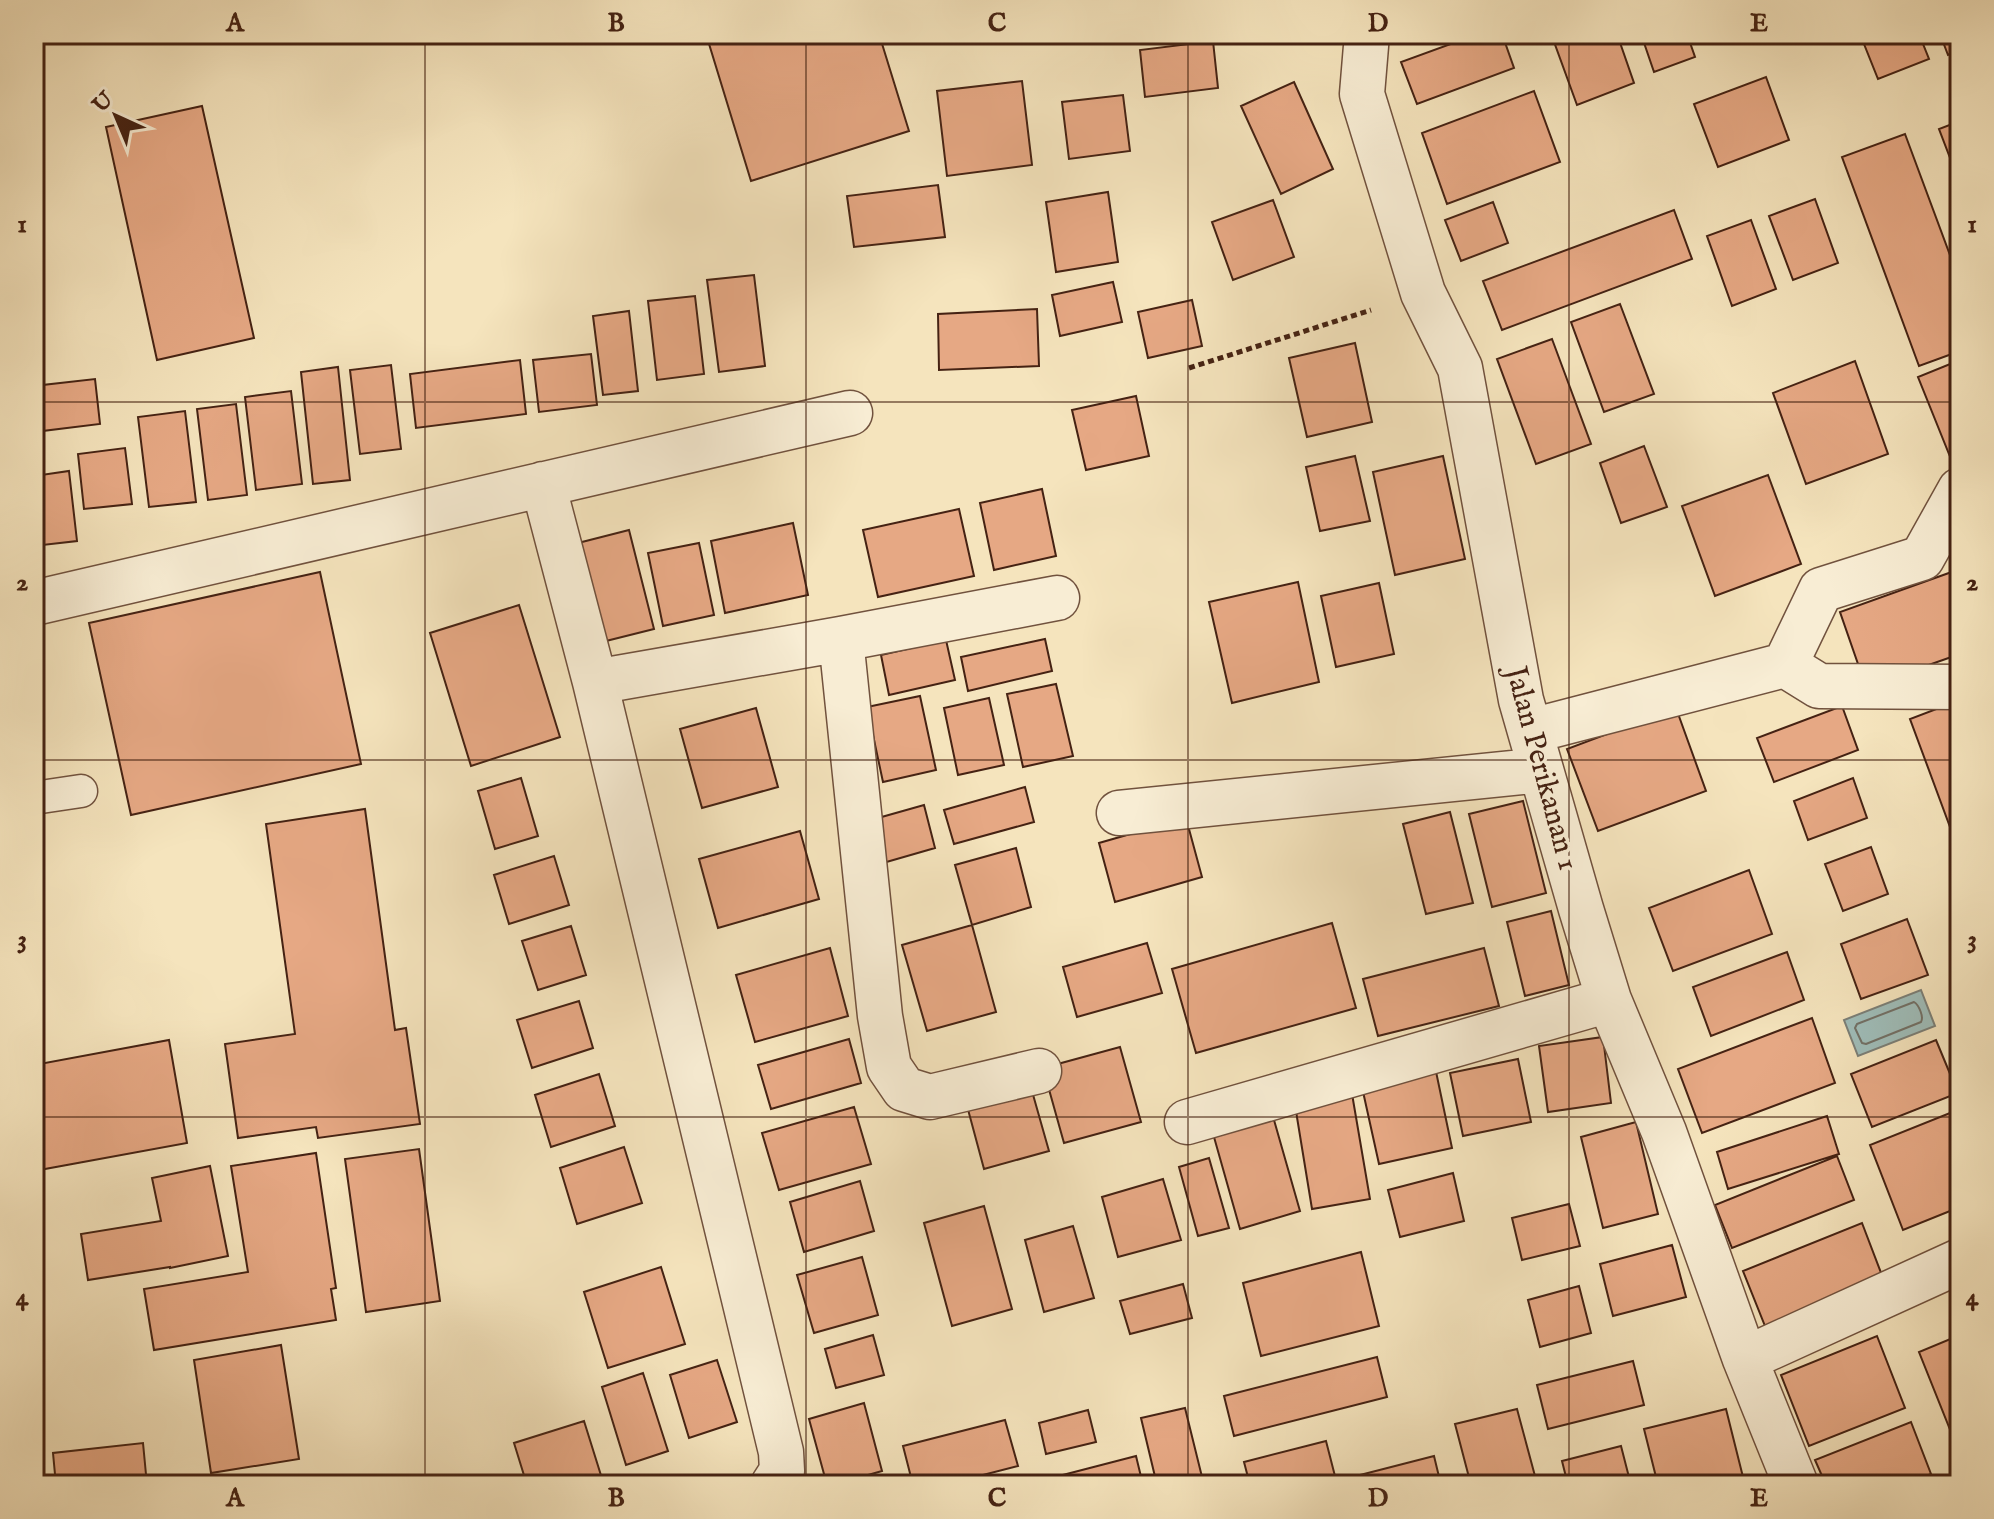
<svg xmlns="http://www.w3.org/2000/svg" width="1994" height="1519" font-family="'IM FELL English',serif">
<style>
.water{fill:#9fbdb9;stroke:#7b7f77;stroke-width:2}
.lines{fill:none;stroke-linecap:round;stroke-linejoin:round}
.shore{stroke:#727066;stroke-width:2}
.building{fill:#e6a884;stroke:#452213;stroke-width:2}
.lane-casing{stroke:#71523e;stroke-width:35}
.street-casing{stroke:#71523e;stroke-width:47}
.path{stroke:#452213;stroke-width:5;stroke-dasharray:6 4;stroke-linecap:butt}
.lane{stroke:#f8edd4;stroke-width:32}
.street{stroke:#f8edd4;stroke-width:44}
.grid{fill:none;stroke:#452213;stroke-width:2;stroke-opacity:0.55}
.labels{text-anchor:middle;stroke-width:7;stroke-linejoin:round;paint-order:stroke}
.street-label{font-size:30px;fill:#452213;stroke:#f8edd4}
.neatline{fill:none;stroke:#452213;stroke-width:3}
.grid-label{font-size:26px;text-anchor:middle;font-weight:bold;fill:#452213}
</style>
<rect width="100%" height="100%" fill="#f5e4bd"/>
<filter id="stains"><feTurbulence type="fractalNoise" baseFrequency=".0025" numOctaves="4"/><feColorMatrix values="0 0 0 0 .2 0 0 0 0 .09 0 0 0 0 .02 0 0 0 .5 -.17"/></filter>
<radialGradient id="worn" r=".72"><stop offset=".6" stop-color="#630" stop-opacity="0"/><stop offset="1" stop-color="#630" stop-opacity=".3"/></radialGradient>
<path class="water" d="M1921,990L1935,1026L1858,1056L1844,1020Z"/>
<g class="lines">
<path class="shore" d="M1914,1002C1919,1005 1924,1017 1921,1022L1866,1044L1862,1043L1855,1028L1857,1024Z"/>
</g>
<path class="building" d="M706,34H879L909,131L751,181Z
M1478,34H1502L1514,68L1417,104L1401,62Z
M1565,34H1617L1634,83L1577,105L1553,39Z
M1641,34H1687L1695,57L1654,72Z
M1860,34H1919L1929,59L1878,79Z
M1940,34H1960V50L1948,55Z
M1213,41L1218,88L1145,97L1140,50Z
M1766,77L1789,140L1718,167L1694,104Z
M1022,81L1032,165L947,176L937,91Z
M1294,82L1333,169L1281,194L1241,106Z
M1534,91L1560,162L1447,204L1422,133Z
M1123,95L1130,151L1069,159L1062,102Z
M202,106L254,338L157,360L106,127Z
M1960,121V184L1939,129Z
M1905,134L1960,282V351L1919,366L1842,157Z
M938,185L945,237L854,247L847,196Z
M1108,192L1118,262L1056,272L1046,202Z
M1815,199L1838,263L1793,280L1769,216Z
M1273,200L1294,257L1233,280L1212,222Z
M1493,202L1508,243L1461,261L1445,220Z
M1674,210L1692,259L1502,330L1483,281Z
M1751,220L1776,289L1732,306L1707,236Z
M754,275L765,366L719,372L707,280Z
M1113,282L1122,322L1060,336L1052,295Z
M695,296L704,374L657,380L648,301Z
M1192,300L1202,346L1148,358L1138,312Z
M1620,304L1654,394L1604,412L1571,322Z
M1037,309L1039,366L939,370L938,314Z
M629,311L638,391L603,395L593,316Z
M1552,339L1591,444L1536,464L1497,359Z
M1355,343L1372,422L1307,437L1289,358Z
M591,354L597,405L539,412L533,360Z
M520,360L526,414L416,428L410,374Z
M1960,360V461L1953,464L1918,377Z
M1855,361L1888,454L1806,484L1773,393Z
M391,365L401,449L360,454L350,370Z
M338,367L350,480L313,484L301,372Z
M95,379L100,424L34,432V386Z
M291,391L302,484L256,490L245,397Z
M1136,396L1149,456L1086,470L1072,410Z
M236,404L247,495L208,500L197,409Z
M185,411L196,502L149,507L138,417Z
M1644,446L1667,507L1621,523L1600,463Z
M125,448L132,504L84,509L78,454Z
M1355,456L1370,521L1320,531L1306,467Z
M1443,456L1465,559L1395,575L1373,472Z
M69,471L77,541L34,546V476Z
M1768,475L1801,564L1715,596L1682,506Z
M1042,489L1056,556L994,570L980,503Z
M959,509L974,576L878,597L863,530Z
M793,523L808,595L725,613L711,541Z
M629,530L654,629L602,642L578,543Z
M699,543L714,615L663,626L648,553Z
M1960,569V654L1866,687L1840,612Z
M320,572L361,764L131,815L89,623Z
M1298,582L1319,682L1232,703L1209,602Z
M1379,583L1394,654L1336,667L1321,596Z
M519,605L560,737L471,766L430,633Z
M1045,639L1052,671L968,691L961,657Z
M946,640L955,680L889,695L881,655Z
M1056,684L1073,756L1023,767L1007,694Z
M920,696L936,770L883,782L867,707Z
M989,698L1004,765L958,775L944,708Z
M1960,700V854L1910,719Z
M1842,706L1858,750L1774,782L1757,738Z
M756,708L778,787L702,808L680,729Z
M1676,708L1706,791L1598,831L1567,749Z
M521,778L538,836L495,849L478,791Z
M1853,778L1867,818L1808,840L1794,801Z
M1025,787L1034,822L954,844L944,810Z
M1523,801L1546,893L1492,907L1469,814Z
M924,805L935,848L883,863L871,820Z
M365,809L395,1030L406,1028L420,1124L318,1138L316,1127L238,1138L225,1044L295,1034L266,824Z
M1450,812L1473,903L1426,914L1403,824Z
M1186,818L1202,877L1115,902L1099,843Z
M800,831L819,899L718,928L699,859Z
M1871,847L1888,894L1843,911L1825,864Z
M1016,848L1031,907L972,925L955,865Z
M554,856L569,905L509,924L494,875Z
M1749,870L1772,934L1673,971L1649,908Z
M1551,911L1569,985L1525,996L1507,922Z
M1907,919L1928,975L1861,999L1841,944Z
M1332,923L1356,1008L1196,1053L1172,969Z
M972,925L996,1012L927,1031L902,945Z
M571,926L586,975L538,990L522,941Z
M1147,943L1162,993L1077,1017L1063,967Z
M830,948L848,1016L755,1042L736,975Z
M1484,948L1499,1006L1378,1036L1363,979Z
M1787,952L1804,1000L1711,1036L1693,987Z
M579,1001L593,1048L532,1068L517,1020Z
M1812,1018L1835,1083L1702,1133L1678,1069Z
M1603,1037L1611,1103L1548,1112L1539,1046Z
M849,1039L861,1083L771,1109L758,1065Z
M169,1040L187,1143L34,1171V1065Z
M1936,1040L1958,1093L1872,1127L1851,1074Z
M1120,1047L1141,1122L1064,1143L1043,1068Z
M1518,1059L1531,1122L1463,1136L1450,1073Z
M1434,1062L1452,1148L1379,1164L1360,1078Z
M599,1074L615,1126L551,1147L535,1095Z
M1030,1084L1049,1151L984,1169L966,1102Z
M1351,1088L1370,1199L1312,1209L1294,1099Z
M854,1107L871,1164L779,1190L762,1133Z
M1960,1109V1207L1903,1230L1870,1145Z
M1272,1113L1300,1211L1240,1229L1212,1130Z
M1827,1116L1839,1154L1728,1189L1717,1152Z
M1636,1122L1658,1214L1603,1228L1581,1137Z
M624,1147L642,1203L577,1224L560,1168Z
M419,1149L440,1301L366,1312L345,1159Z
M316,1153L336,1288L331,1289L336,1320L154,1350L144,1289L248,1272L231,1166Z
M1837,1156L1854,1200L1732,1248L1715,1205Z
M1209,1158L1229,1228L1198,1236L1179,1167Z
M210,1166L228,1256L170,1268V1267L88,1280L81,1234L161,1221L152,1178Z
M1453,1173L1464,1221L1400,1237L1388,1190Z
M1163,1179L1181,1240L1118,1257L1102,1197Z
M860,1181L874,1231L804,1252L790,1202Z
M1569,1204L1580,1246L1522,1260L1512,1218Z
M984,1206L1012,1309L952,1326L924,1223Z
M1862,1223L1883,1278L1765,1326L1743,1271Z
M1073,1226L1094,1298L1044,1312L1025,1240Z
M1672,1245L1686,1297L1613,1316L1600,1264Z
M1361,1252L1379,1326L1261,1356L1243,1283Z
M862,1257L878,1315L814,1333L797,1275Z
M661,1267L685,1344L608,1368L584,1292Z
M1183,1284L1192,1318L1130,1334L1120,1301Z
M1579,1286L1591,1333L1540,1347L1528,1300Z
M873,1335L884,1375L836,1388L825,1349Z
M1960,1335V1429L1951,1432L1919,1352Z
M1877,1336L1905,1408L1809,1446L1781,1375Z
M281,1345L299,1459L211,1473L194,1360Z
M1377,1357L1387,1397L1234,1436L1224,1396Z
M717,1360L737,1422L689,1438L670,1375Z
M1633,1361L1644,1405L1548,1429L1537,1385Z
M643,1373L668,1451L626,1465L602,1387Z
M864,1403L882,1471L833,1485H827L809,1419Z
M1185,1408L1204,1485H1157L1141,1418Z
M1517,1409L1535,1476L1500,1485H1471L1455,1424Z
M1726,1409L1745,1485H1658L1644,1429Z
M1088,1410L1096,1442L1046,1454L1039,1423Z
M1005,1420L1018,1466L944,1485H913L903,1446Z
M584,1421L604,1485H527L514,1443Z
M1911,1422L1931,1474L1904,1485H1826L1815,1460Z
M1326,1441L1336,1480L1317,1485H1250L1244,1462Z
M143,1443L147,1485H56L53,1453Z
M1621,1446L1631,1485H1568L1562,1461Z
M1136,1456L1143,1485H1057L1055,1477Z
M1434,1456L1441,1485H1362L1360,1475Z"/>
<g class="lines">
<g class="lane-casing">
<path id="lane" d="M34,798L81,791"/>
</g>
<g class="street-casing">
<path id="street" d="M1367,34L1362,94L1423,293L1460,368L1521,700L1581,909L1609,1000L1664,1132L1745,1359L1796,1485
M543,484L595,682L781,1452L782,1471L773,1485
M34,603L850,413
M841,639L880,1016L889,1067L904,1089L930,1097L1039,1071
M1785,665L1819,686L1960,687
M595,682L841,639L1057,598
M1531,731L1785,665L1821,590L1922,558L1960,490
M1119,813L1541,770
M1187,1122L1609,1000
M1745,1359L1960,1261"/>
</g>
<path class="path" d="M1189,368L1371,310"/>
<use href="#lane" class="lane"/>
<use href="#street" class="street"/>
</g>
<path class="grid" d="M425,34V1485M806,34V1485M1188,34V1485M1569,34V1485M34,402H1960M34,760H1960M34,1117H1960"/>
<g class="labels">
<g class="street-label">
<text transform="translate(1543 768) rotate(75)" y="10">Jalan Perikanan 1</text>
</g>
</g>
<rect width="1994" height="1519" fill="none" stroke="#f5e4bd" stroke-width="88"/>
<g transform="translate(116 116) rotate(316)" stroke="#f8edd4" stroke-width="6" paint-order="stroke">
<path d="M0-6L14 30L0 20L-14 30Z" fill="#452213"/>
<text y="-12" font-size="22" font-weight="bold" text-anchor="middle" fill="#452213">U</text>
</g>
<rect x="44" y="44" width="1906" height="1431" class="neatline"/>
<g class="grid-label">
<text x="235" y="31">A</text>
<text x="616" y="31">B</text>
<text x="997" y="31">C</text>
<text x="1378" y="31">D</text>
<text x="1759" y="31">E</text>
<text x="22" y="232">1</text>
<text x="1972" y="232">1</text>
<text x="22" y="590">2</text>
<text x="1972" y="590">2</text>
<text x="22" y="947">3</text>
<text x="1972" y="947">3</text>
<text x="22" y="1305">4</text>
<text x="1972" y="1305">4</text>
<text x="235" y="1506">A</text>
<text x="616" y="1506">B</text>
<text x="997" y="1506">C</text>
<text x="1378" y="1506">D</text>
<text x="1759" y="1506">E</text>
</g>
<rect width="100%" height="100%" filter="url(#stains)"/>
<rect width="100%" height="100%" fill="url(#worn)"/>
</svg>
